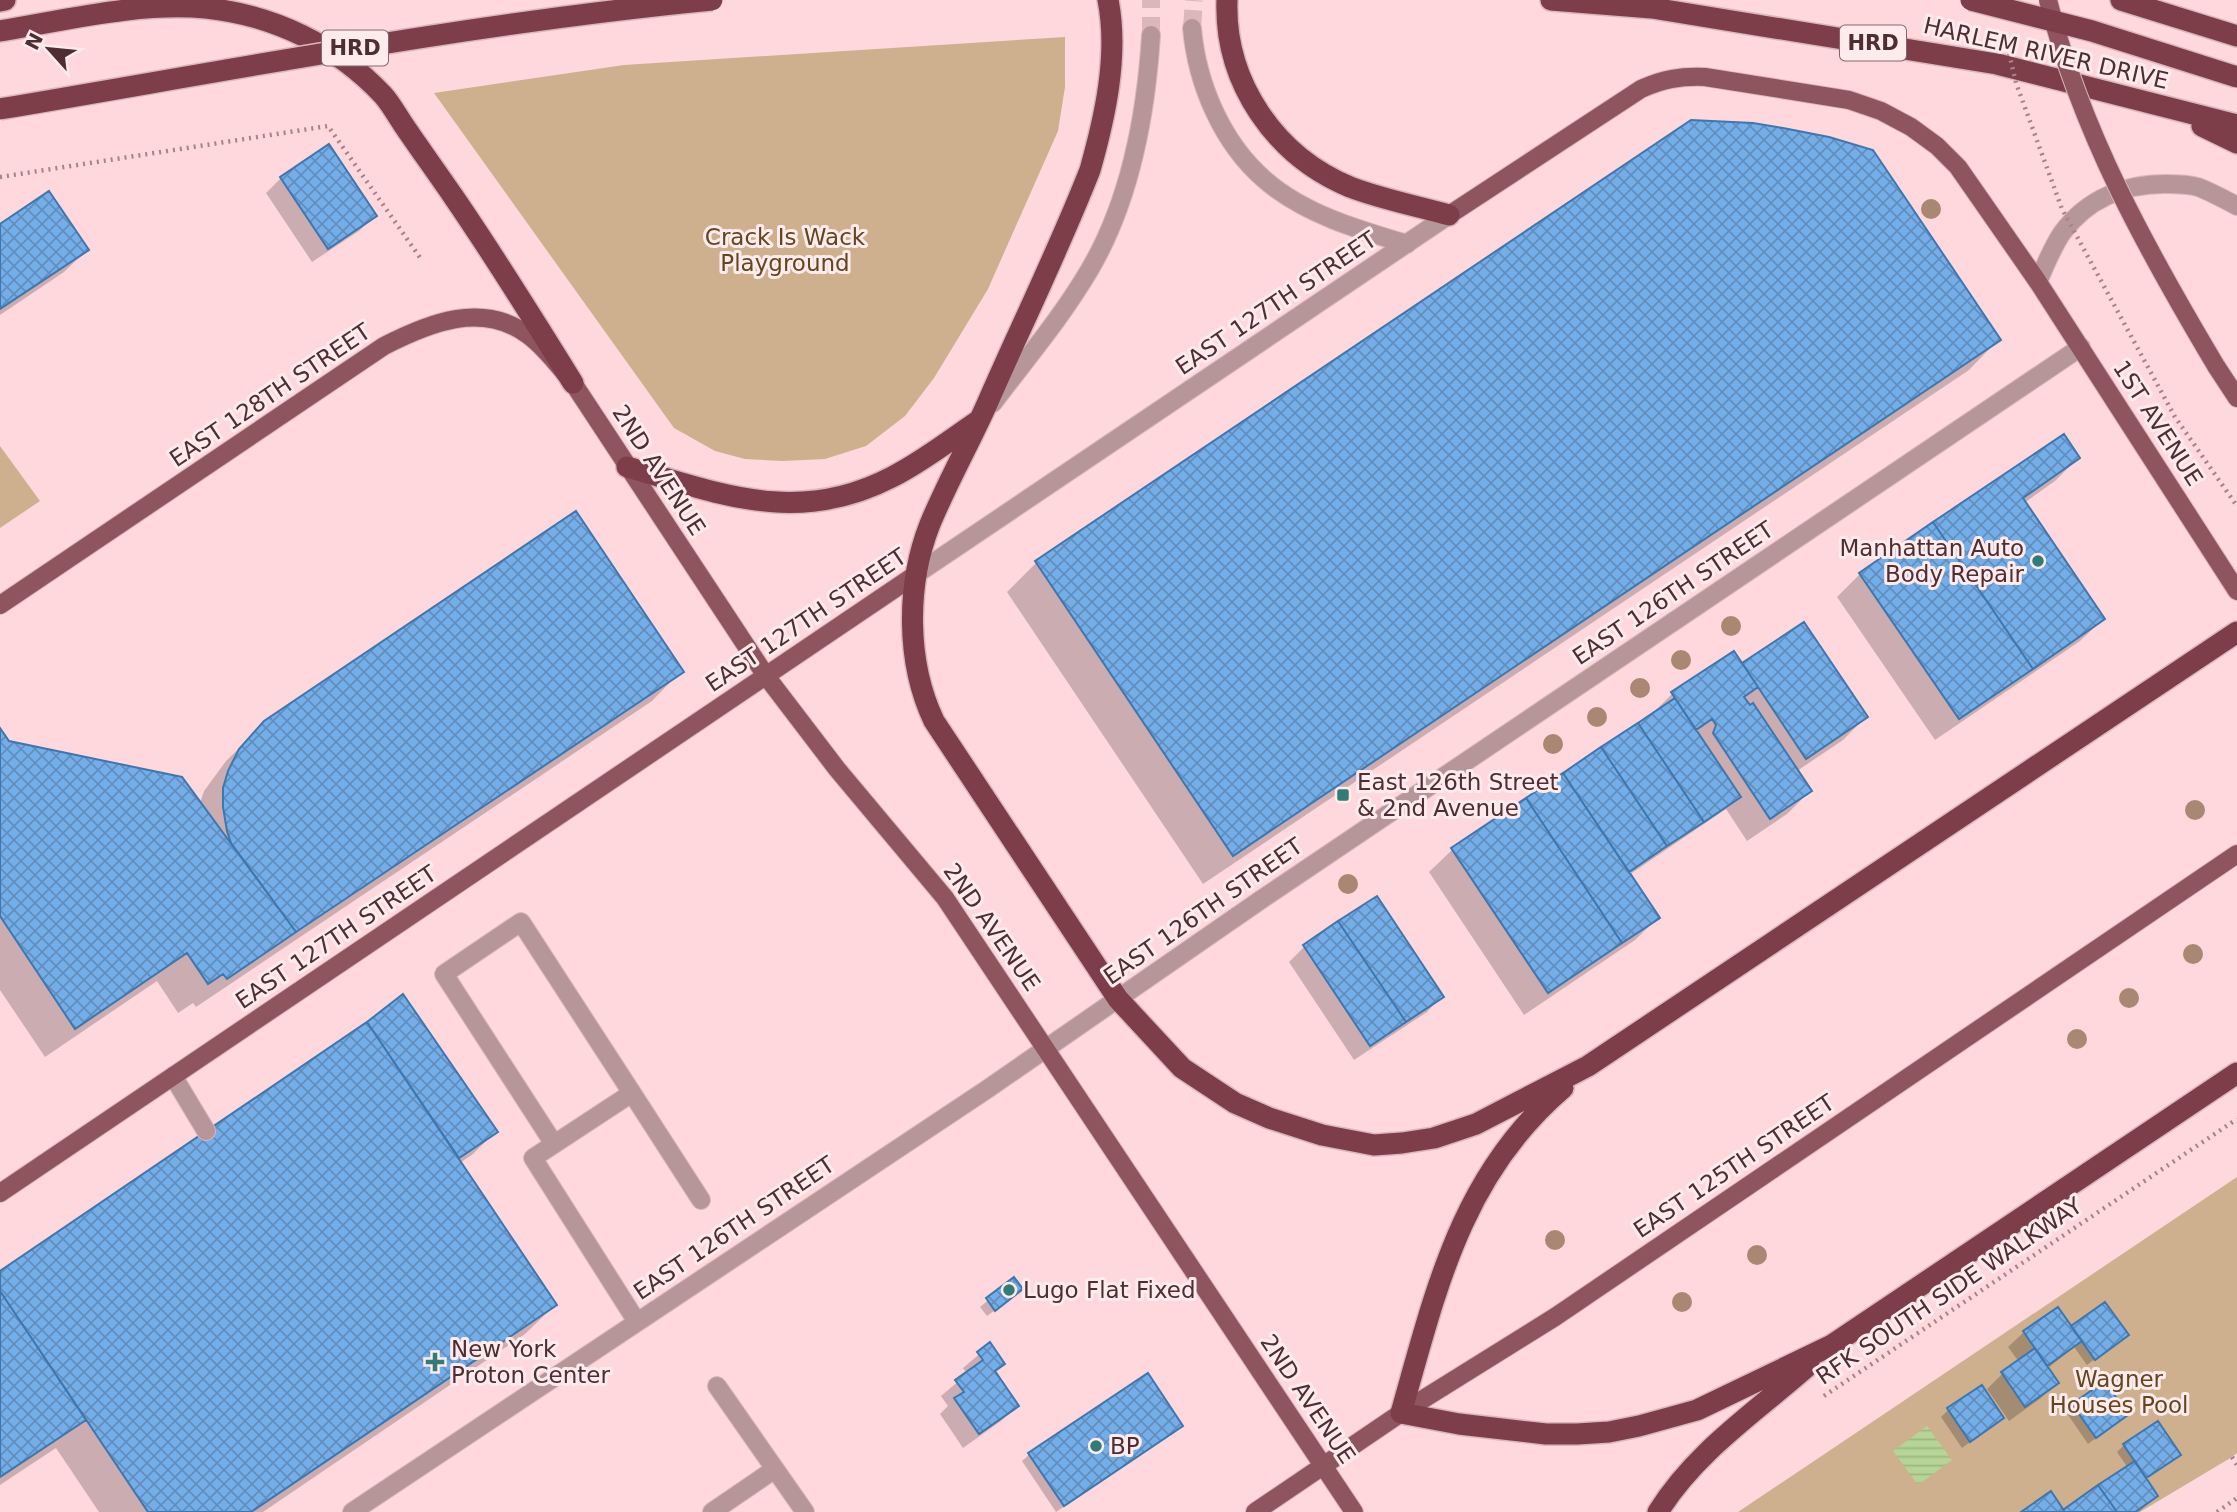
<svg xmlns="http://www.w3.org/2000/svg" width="2237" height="1512" font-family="'DejaVu Sans',sans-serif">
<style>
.green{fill:#ceb08f}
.water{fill:url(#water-rules)}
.shadow{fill:#0003}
.building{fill:url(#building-cross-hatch);stroke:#3e77ae;stroke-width:2}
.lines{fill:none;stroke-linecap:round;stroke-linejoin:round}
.minor-tunnel{stroke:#dbb6bb;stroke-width:18;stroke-dasharray:18 9;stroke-linecap:butt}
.minor-casing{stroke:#dbb6bb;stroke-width:20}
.major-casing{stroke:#dbb6bb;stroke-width:20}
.highway-casing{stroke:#dbb6bb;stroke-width:24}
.path{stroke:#a78388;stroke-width:4.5;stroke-dasharray:2 5;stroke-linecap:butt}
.minor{stroke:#b7969a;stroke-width:18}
.major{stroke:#8e555e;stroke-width:18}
.highway{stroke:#7d3d49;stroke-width:21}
.major-bridge-casing{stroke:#dbb6bb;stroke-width:20;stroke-linecap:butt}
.highway-bridge-casing{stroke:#dbb6bb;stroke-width:24;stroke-linecap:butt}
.path-bridge{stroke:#a78388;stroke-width:4.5;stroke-dasharray:2 5;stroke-linecap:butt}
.major-bridge{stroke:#8e555e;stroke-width:18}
.highway-bridge{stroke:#7d3d49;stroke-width:21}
.tree{fill:#aa8773}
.poi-dot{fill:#337b76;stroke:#feebed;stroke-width:2.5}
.labels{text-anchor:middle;stroke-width:6;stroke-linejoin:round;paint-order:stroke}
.shield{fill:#feebed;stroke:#84666b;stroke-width:2}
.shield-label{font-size:21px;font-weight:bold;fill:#502d33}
.street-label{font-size:23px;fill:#502d33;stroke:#feebed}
.park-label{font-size:23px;fill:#66451c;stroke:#feebed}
.poi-label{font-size:23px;fill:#502d33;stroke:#feebed;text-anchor:start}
</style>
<defs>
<pattern id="water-rules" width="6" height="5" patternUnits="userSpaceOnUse" patternTransform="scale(1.75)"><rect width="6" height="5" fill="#b6d496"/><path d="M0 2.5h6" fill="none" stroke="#9eb682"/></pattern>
<pattern id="building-cross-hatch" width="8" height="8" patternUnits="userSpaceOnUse" patternTransform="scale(1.75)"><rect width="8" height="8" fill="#74aee9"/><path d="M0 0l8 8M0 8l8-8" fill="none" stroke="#628ebd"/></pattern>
</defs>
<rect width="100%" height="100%" fill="#fed8dd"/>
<path class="green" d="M1065,37V87L1058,131L988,289L934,378L905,416L866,446L825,459L783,461L745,459L715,451L674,428L434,93L624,65Z
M0,446L40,501L0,528Z
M2237,1177V1453L2232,1457L2140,1512H1738Z"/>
<path class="water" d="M1927,1426L1952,1460L1918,1485L1893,1451Z"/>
<path class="shadow" d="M281,178L374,216L359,231L312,262L266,193Z
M0,227L87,250L64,272L0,315Z
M1998,340L1969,370L1203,884L1007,592L1036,563Z
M2078,458L2055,481L2024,503L2103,619L2080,641L1935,740L1837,597L1860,574Z
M1804,624L1866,717L1843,740L1797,771L1810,791L1787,814L1747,841L1726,809L1629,875L1658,918L1635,940L1524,1015L1429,872L1452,850L1649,717L1672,694L1734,653L1742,666Z
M681,671L652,701L196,1007L193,1003L178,1013L157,981L45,1057L0,990V731L8,742L200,803L204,791L226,761L265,723Z
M1304,947L1442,996L1427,1012L1354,1060L1289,962Z
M368,1023L496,1131L473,1154L460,1163L555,1305L525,1334L263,1512H99L56,1448L0,1485V1271Z
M1014,1279V1296L987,1316L980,1307Z
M2057,1309L2071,1328L2126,1335L2087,1365L2074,1347L2047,1369L2057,1383L2041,1398L2009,1421L1987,1389L2002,1374L2019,1362L2008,1347L2024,1332Z
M990,1345L1003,1363L994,1372L1017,1405L1001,1421L963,1448L940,1414L948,1406L941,1396L967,1374L963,1368Z
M2073,1405L2126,1415L2088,1444L2066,1412Z
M1948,1410L2002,1418L1962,1448L1941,1417Z
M1181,1426L1174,1433L1056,1512L1022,1461L1030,1454Z
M2124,1445L2178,1455L2145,1479L2156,1496L2139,1512H2063L2128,1468L2117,1452Z"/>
<path class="building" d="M1691,120L1753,123L1783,128L1829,137L1873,150L2001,340L1233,856L1035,561Z
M329,144L377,216L328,249L280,177Z
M49,191L89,250L0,309V224Z
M2064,434L2080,458L2023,498L2105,619L2033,669L1933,522Z
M576,511L684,672L296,932L231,843L227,831L223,807V788L228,771L239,749L264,721Z
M1933,522L2033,669L1959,719L1859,573Z
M1804,622L1868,717L1806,759L1742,663Z
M1734,651L1758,687L1744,697L1750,705L1753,703L1812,791L1770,819L1713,733L1716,725L1712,719L1696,730L1671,692Z
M1675,698L1741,797L1704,822L1638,723Z
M1638,723L1704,822L1667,846L1601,747Z
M0,728L9,741L182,777L296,932L227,979L223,974L208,984L187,953L75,1029L0,916Z
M1601,747L1667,846L1629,872L1563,773Z
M1563,773L1660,918L1622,943L1526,798Z
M1526,798L1622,943L1548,993L1451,848Z
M1377,896L1444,997L1406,1022L1338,921Z
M1338,921L1406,1022L1370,1046L1303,945Z
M403,994L498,1132L459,1158L367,1022Z
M367,1022L557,1305L251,1512H148L0,1291V1271Z
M1014,1277L1023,1289L995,1311L986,1298Z
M0,1291L86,1420L0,1477Z
M2105,1302L2129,1335L2095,1360L2071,1326Z
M2058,1307L2082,1341L2047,1366L2023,1331Z
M990,1342L1005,1364L995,1371L1019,1406L979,1434L954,1398L964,1392L955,1380L983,1360L977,1352Z
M2035,1348L2059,1383L2025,1407L2001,1372Z
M1148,1373L1183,1426L1064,1506L1028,1453Z
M2105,1381L2128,1415L2096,1438L2072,1404Z
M1982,1385L2004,1418L1970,1442L1947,1408Z
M2158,1421L2181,1455L2146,1478L2123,1444Z
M2135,1461L2158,1496L2135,1512H2117L2098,1485Z
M2098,1485L2117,1512H2065L2063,1510Z
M2051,1491L2065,1512H2021Z"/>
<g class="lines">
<path class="minor-tunnel" d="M1192,28L1194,0
M1151,35V0"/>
<g class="minor-casing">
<path id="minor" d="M1192,28C1197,84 1222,143 1265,180C1304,214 1359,230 1407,244
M2038,282C2045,265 2052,248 2062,233C2087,199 2124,184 2165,184C2175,184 2188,184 2198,187C2211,192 2224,199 2237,206
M993,403C1026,359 1062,317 1090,269C1131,199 1146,115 1151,35
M918,573L1449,215
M173,1076L206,1131
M554,1144L444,974L521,922L632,1093
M637,1322L533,1158L632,1093L701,1200
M717,1386L805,1512
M352,1512L986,1090L1262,899L2081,347
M712,1512L775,1469"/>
</g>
<g class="major-casing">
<path id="major" d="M1449,215L1641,89C1663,79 1681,76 1705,77L1849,100L1881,111L1911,127L1937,146L1958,167L2038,282L2237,591
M2216,366L2237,398
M0,605L384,346C429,323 482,301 528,335C546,348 559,367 573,383L766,676L837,769L945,898L1354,1512
M0,1193L918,573
M1255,1512L1401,1413L1555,1317L2237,854"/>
</g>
<g class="highway-casing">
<path id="highway" d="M1108,0C1119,55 1105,117 1090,170C1059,249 1021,326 987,404C969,444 947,483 930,524C906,585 906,662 934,721L1118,999L1182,1068L1235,1103L1269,1118L1322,1135L1374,1145L1402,1143L1434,1138L1476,1124L1588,1066L2237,632
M1227,0C1224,82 1275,156 1350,187C1381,199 1417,206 1449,215
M1551,0L1652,8L1997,64L2237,125
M2121,0L2237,36
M0,1L5,0
M0,31C67,20 138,2 206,8C273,15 336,45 383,95C392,105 399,119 407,130C422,152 438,174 453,196C495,257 534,320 573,383
M2202,126L2237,143
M627,467C721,494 798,526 892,477C922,462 950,440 978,421
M1563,1088C1461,1175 1436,1290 1401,1413L1459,1424L1546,1434H1577L1609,1432L1639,1426L1697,1410L1832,1345L2237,1073
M1658,1512C1696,1451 1756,1412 1809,1365"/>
</g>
<path class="path" d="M0,177L328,126L421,259
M1824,1396L2237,1119
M2232,1457L2237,1465
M2217,1512L2237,1498"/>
<use href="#minor" class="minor"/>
<use href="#major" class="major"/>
<use href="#highway" class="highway"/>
<g class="major-bridge-casing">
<path id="major-bridge" d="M2048,0C2081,132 2147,250 2216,366"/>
</g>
<g class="highway-bridge-casing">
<path id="highway-bridge" d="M1971,0L2092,31L2237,77
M0,109C237,69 473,23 712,0"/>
</g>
<path class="path-bridge" d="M2006,40L2016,83L2062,209L2175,417L2237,506"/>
<use href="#major-bridge" class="major-bridge"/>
<use href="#highway-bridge" class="highway-bridge"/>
</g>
<g class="tree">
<circle cx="1931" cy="209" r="10"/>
<circle cx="1731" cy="626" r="10"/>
<circle cx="1681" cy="660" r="10"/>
<circle cx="1640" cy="688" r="10"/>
<circle cx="1597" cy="717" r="10"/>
<circle cx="1553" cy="744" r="10"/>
<circle cx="2195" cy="810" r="10"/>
<circle cx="1348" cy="884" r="10"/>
<circle cx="2193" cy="954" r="10"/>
<circle cx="2129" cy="998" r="10"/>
<circle cx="2077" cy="1039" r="10"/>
<circle cx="1555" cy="1240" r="10"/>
<circle cx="1757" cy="1255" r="10"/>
<circle cx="1682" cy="1302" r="10"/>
</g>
<g class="poi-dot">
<circle cx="2038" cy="561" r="7"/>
<rect x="1336" y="788" width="14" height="14" rx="3.5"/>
<circle cx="1009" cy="1290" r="7"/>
<path d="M431.5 1351.5h7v7h7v7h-7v7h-7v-7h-7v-7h7z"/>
<circle cx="1096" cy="1446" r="7"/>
</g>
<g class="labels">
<g class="shield">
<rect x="1840" y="25.5" width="66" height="35" rx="5"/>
<rect x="322" y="30.5" width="66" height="35" rx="5"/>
</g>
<g class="shield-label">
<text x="1873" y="50">HRD</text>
<text x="355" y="55">HRD</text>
</g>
<g class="street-label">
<text transform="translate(2046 53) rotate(13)" y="8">HARLEM RIVER DRIVE</text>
<text transform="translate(1276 303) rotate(-34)" y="8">EAST 127TH STREET</text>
<text transform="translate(270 395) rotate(-34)" y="8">EAST 128TH STREET</text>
<text transform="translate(2158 423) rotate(57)" y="8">1ST AVENUE</text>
<text transform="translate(659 470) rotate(57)" y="8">2ND AVENUE</text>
<text transform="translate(1673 593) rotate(-34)" y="8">EAST 126TH STREET</text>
<text transform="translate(806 620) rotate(-34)" y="8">EAST 127TH STREET</text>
<text transform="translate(1203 911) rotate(-35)" y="8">EAST 126TH STREET</text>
<text transform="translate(992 927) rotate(55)" y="8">2ND AVENUE</text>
<text transform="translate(336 937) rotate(-34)" y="8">EAST 127TH STREET</text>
<text transform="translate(1734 1166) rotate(-34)" y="8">EAST 125TH STREET</text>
<text transform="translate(734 1228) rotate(-34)" y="8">EAST 126TH STREET</text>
<text transform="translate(1949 1291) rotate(-34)" y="8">RFK SOUTH SIDE WALKWAY</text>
<text transform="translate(1308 1399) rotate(56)" y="8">2ND AVENUE</text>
</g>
<g class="park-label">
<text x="785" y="245">Crack Is Wack<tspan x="785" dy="26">Playground</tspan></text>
<text x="2119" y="1387">Wagner<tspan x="2119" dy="26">Houses Pool</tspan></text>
</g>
<g class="poi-label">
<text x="2024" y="556" text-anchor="end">Manhattan Auto<tspan x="2024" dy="26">Body Repair</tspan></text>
<text x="1357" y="790">East 126th Street<tspan x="1357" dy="26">&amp; 2nd Avenue</tspan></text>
<text x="1023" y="1298">Lugo Flat Fixed</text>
<text x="451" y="1357">New York<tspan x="451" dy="26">Proton Center</tspan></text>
<text x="1110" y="1454">BP</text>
</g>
</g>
<g transform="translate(49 49) rotate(297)" stroke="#feebed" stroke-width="5" paint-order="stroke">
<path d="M0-5L12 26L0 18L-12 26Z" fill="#502d33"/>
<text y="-10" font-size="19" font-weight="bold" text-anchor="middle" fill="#502d33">N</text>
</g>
</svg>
